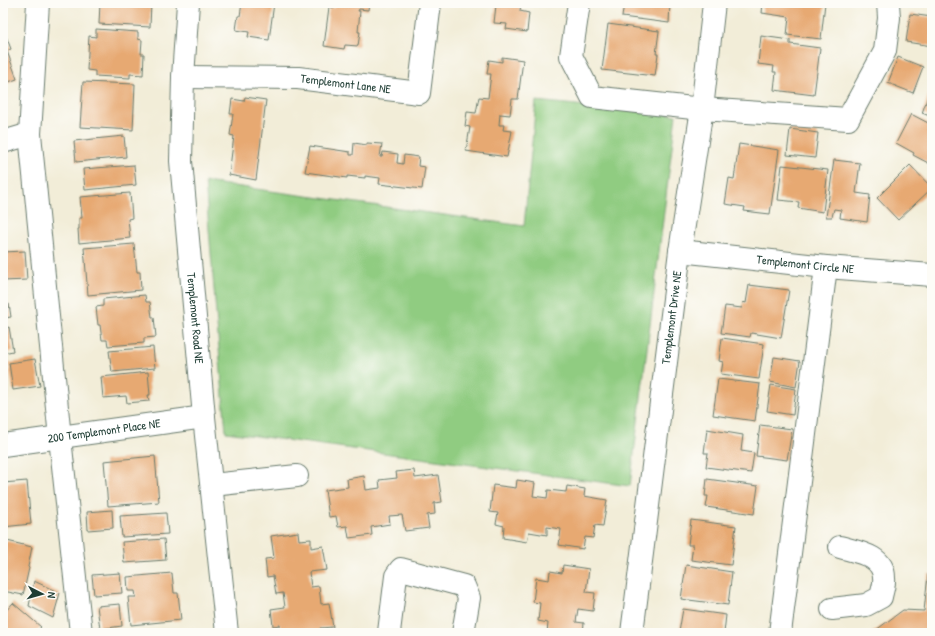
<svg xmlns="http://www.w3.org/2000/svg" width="935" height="636" font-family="'Patrick Hand',sans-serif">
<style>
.green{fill:#90cc81;stroke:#58845a}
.building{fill:#e7a972}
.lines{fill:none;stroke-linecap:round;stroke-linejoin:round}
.minor-casing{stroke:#697b6d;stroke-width:24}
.minor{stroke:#fff;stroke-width:22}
.labels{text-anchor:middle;stroke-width:3;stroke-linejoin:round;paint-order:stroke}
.street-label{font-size:12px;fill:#1f3d34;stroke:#fdfcf7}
</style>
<rect width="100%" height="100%" fill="#fdfcf7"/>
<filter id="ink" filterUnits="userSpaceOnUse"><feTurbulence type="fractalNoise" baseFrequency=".025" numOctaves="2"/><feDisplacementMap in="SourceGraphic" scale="8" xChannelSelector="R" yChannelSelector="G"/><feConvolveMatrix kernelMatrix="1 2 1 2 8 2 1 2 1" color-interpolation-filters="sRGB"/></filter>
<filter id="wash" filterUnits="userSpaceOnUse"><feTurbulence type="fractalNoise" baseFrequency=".012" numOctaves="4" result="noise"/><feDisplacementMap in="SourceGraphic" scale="16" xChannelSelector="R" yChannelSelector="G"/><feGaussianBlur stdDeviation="0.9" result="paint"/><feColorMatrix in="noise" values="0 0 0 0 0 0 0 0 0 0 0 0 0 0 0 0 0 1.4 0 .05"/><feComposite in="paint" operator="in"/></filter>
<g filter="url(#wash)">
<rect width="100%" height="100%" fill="#f2edd8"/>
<path class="green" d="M536,101L676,115L630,486L226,432L205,182L524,226Z"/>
<g id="blocks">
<path class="building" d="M100,3H151L150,27L99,24Z
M242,3H274L269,40L248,37L249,32L236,30L238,16H240Z
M335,3H369L368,10L359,9L358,11H360L358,32H360L358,46L345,45L344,49L324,46L329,7L335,8Z
M486,3H521L520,11L529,13L527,32L506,29L507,24L494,23L496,5Z
M624,3H670L669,23L622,17Z
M763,3H825L821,39L787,35L789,17L762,13Z
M910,14L932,17V46L906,42Z
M608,24L659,31L656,54H658L655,76L602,70Z
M3,28L11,49L7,51L17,79L3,84Z
M96,29L138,32V39L142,40L141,54H144L143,75L130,74V78L95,76V71L87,70L89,36L96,37Z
M761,36L790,40V44L820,48L814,95L774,90L776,72H773L774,66L758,64Z
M502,57L523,60L518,99H512L510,115L500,114L499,125H504L503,130L512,131L507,157L466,151L470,127L465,126L467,112L476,113L479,97L488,98L491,74H487L489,60L502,62Z
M898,57L923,67L913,93L888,83Z
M83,82L135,84L133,130L80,127Z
M932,85V117L922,113Z
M245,97L266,100L256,180L229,175L234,136L230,135L233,114H230L232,99L244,101Z
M911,114L932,125V165L913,155L914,153L896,143Z
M790,129L818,133L815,158L787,155Z
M124,136L126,157L76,162L74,141Z
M354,143L367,145V143L382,144L380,157H382L383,152L398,154L397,163L403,164L404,155L419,157L418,166L425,167L422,189L379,184L380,178L365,176V178L347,176V178L305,172L310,146L350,152V155H353Z
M739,144L779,150L770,214L744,211L745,207L725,204L729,178L734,179Z
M834,160L860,163L856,193L870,195L867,222L840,218L841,210L834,209L832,217H826Z
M134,165L136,185L85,190L83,169Z
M782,165L828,170L823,212L798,208L799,202L778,200Z
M910,165L932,188L898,220L877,198Z
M130,193L132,218L128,219L130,238L79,243L78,229H79V218H82L80,197Z
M134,244L137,272H140L141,290L88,295L84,248Z
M25,251L27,280L3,281V252Z
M749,285L789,290L781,338L751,333L750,337L721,333L725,306L742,308L743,302L746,303Z
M145,295L146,302H150L152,317H154L156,337L144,338V343L108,346L107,340H102L100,325H98L96,307L103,306V299Z
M9,304L11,317L5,318L7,328L9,327L13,351L3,353V305Z
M722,338L764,344L759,379L721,374L723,362L719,361Z
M153,347L155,368L112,372L109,351Z
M774,357L800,361L796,387L770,382Z
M35,359L40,386L13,390L9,363Z
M148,372L150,395H148L149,401L127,403L126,396L103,398L101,377Z
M718,379L760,384L755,421L713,415Z
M771,385L796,389L793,415L767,411Z
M760,425L792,429L787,460L756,456Z
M707,429L743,435L741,451L754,453L751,473L706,467L708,453H704Z
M155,456L159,502L108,506L104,461Z
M414,470L415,478L438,475L442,502L434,503L435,514L427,515L429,528L405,531L402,515L389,516L390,524L371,527L372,535L349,538L347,526L338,527L336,516L329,517L325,490L348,487L347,479L364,476L366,490L380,488L379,480L397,478L396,472Z
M707,479L758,486L754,514L706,507L708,496H705Z
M517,480L535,483L533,496L547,498L548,490L566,492L567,486L585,489L584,496L607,500L603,526L595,525L593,538L585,537L583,549L559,545L561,529L547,527V535L529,532L527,542L503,538L504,526L496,524L498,513L490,512L493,485L516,488Z
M27,481L31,524L3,527V483Z
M112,510L113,528L88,530L87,512Z
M166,513L168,534L122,537L120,516Z
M691,520L736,526L731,565L691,560L693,545H688Z
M298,532L299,540L311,539V548L323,546L327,570L309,572L311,587L319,586L321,604L329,603L333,627L320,628V633H281L280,625L273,626L271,609L285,607L283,593L276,594L273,576L267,577L265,559L274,558L271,536Z
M164,539L166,560L124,563L122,542Z
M3,540L32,547L28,567L29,568L23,595L3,591Z
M563,565L589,569L586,592L595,593L593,611L578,609L576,622L584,623L583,633H547L548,623L538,621L540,603L533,602L536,578L549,580L550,571L562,573Z
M686,565L732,572L728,605L681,599Z
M120,573L122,593L94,595L92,575Z
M172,573L174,593H178L181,620L131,625L128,597H136L135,591H128L127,577Z
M928,574L932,575V633H872L903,610L924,611Z
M34,581L60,593L53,618L29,606Z
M13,603L41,627L35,633H3V614Z
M120,604L122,626L100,629L97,606Z
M683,609L726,615L724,633H689L679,632Z"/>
</g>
</g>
<g filter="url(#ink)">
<use href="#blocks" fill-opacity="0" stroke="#697b6d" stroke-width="1"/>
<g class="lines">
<g class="minor-casing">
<g id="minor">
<path d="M38,3L30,134L60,438L81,633"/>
<path id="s1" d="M188,3L183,77L181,161L204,417L227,633"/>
<path d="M579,3L571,56L592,97L702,109L848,119L885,51L889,18L888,3"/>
<path id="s2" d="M183,77L298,78L419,93L430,3"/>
<path d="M3,142L30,134"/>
<path id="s3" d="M680,251L826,267L932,275"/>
<path id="s4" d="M3,445L204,417"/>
<path d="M212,485L297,476"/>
<path d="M832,609L866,605L881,597C882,591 885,584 884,578C884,555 857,552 840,547"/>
<path d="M390,633L389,632L396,576L401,569L464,586L469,598L463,633"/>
<path id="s5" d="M632,633L680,251L702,109L714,3"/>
<path d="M780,633L826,267"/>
</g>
</g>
<use href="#minor" class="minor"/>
</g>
</g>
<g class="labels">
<g class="street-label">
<text dy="4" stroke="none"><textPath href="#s2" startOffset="163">Templemont Lane NE</textPath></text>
<text dy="4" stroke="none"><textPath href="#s3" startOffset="126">Templemont Circle NE</textPath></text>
<text dy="4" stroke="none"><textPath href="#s1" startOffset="316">Templemont Road NE</textPath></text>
<text dy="4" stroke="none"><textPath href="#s5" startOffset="318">Templemont Drive NE</textPath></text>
<text dy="4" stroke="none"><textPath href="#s4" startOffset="102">200 Templemont Place NE</textPath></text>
</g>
</g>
<rect width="935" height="636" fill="none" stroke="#fdfcf7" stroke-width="16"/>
<g transform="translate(42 594) rotate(96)" stroke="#fdfcf7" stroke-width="3" paint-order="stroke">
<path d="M0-3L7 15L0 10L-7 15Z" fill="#1f3d34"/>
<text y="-6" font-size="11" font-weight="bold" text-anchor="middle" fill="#1f3d34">N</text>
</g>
</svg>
